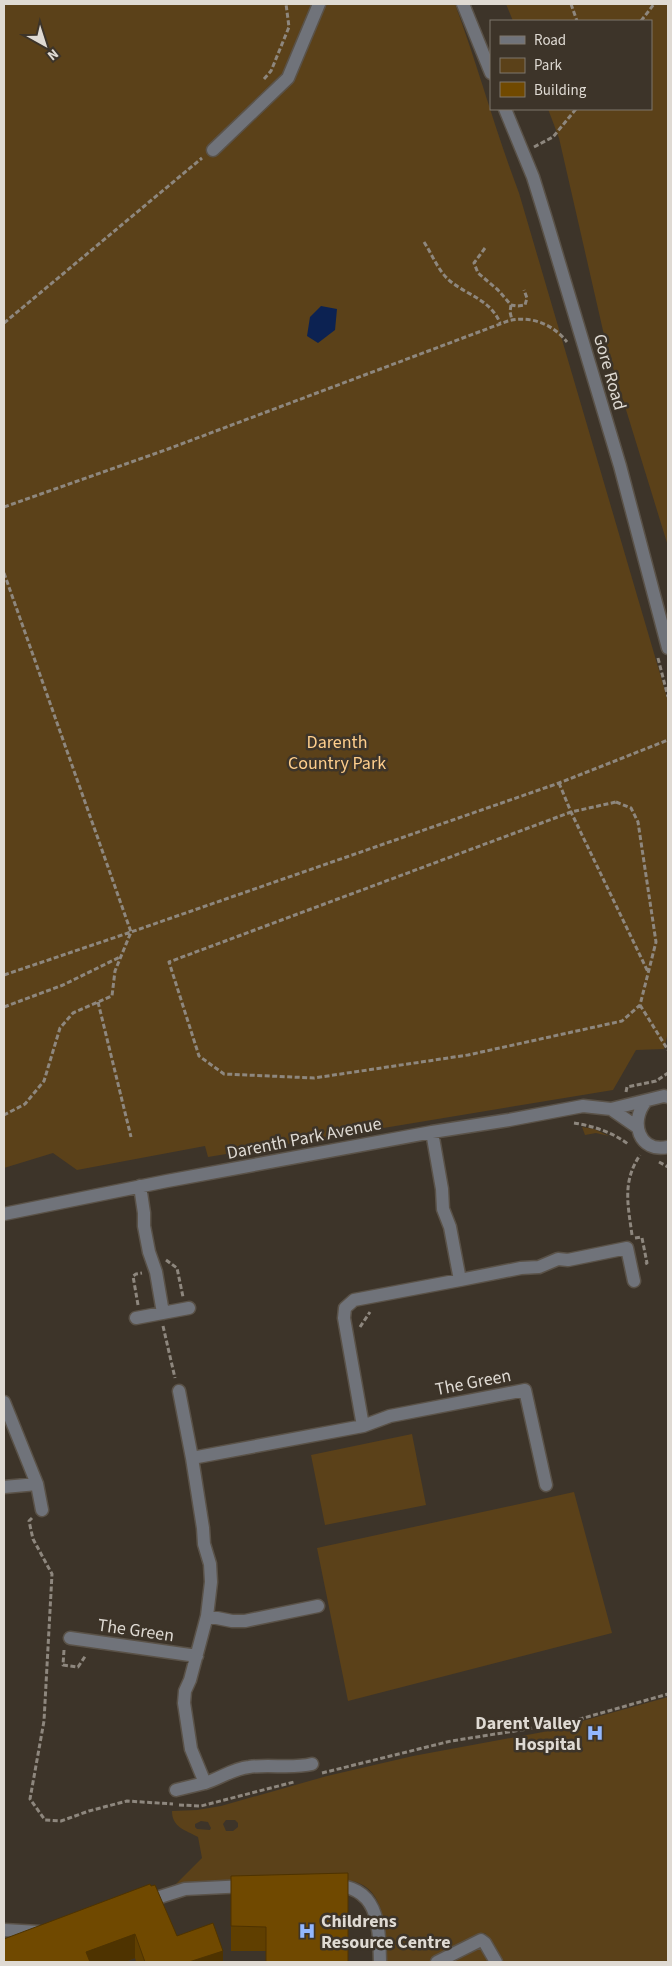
<svg xmlns="http://www.w3.org/2000/svg" width="672" height="1966" font-family="'Source Sans 3',sans-serif">
<style>
.green{fill:#5b4119;fill-rule:evenodd}
.water{fill:#0c2252}
.lines{fill:none;stroke-linecap:round;stroke-linejoin:round}
.minor-casing{stroke:#5a5248;stroke-width:15}
.path{stroke:#8e877e;stroke-width:3;stroke-dasharray:5 2.5;stroke-linecap:butt}
.minor{stroke:#70737a;stroke-width:12}
.wall{fill:#603f00}
.shaded-wall{fill:#4e3300}
.building{fill:#704900;stroke:#4e3300}
.labels{text-anchor:middle;stroke-width:5;stroke-linejoin:round;paint-order:stroke}
.street-label{font-size:18px;fill:#dfdad3;stroke:#3d3429}
.park-label{font-size:18px;fill:#fece8c;stroke:#3d3429}
.poi-label{font-size:18px;font-weight:bold;fill:#dfdad3;stroke:#3d3429;text-anchor:end}
</style>
<rect width="100%" height="100%" fill="#3d3429"/>
<path class="green" d="M4,4H455C478,66 495,130 519,193L668,701V1032L664,1049L636,1050L613,1090L208,1157L205,1146L77,1170L53,1153L4,1168Z
M506,4H668V546L607,348L559,138L548,109H651V21H513Z
M582,1127L594,1129L609,1136L596,1133L585,1135Z
M412,1434L426,1505L325,1525L311,1455Z
M574,1492L612,1633L348,1701L317,1548Z
M668,1697V1962H501L485,1933L428,1962H384L382,1914C378,1898 370,1885 352,1881L255,1882L173,1887L202,1858L198,1837C185,1830 172,1827 172,1811L197,1810L221,1806L327,1776L413,1756L543,1732ZM226,1820H235L238,1823V1827L233,1831H226L223,1824ZM201,1821L208,1822L211,1828L210,1830L197,1829L195,1827V1824Z
M482,1947L492,1962H457L455,1959Z"/>
<path class="water" d="M321,306L337,309L335,330L318,343L307,336L310,317Z"/>
<g class="lines">
<g class="minor-casing">
<path id="minor" d="M463,4L491,73
M505,109L533,177L546,219L620,466L668,648
M213,150L288,78L319,4
M646,1101C629,1122 639,1153 668,1147
M611,1109L637,1127
M140,1186L144,1213V1226L149,1252L156,1272L163,1313
M4,1214L167,1181L432,1132L509,1120L583,1106L611,1109L664,1096L668,1097
M460,1280L521,1268L539,1267L558,1259L568,1260L627,1248L634,1281
M136,1318L189,1308
M179,1391L192,1458
M4,1402L37,1484L42,1510
M363,1426L390,1416L525,1390L546,1485
M4,1487L37,1484
M207,1616L232,1621H245L318,1606
M70,1638L197,1656
M312,1764C292,1769 270,1764 249,1767C232,1769 221,1778 205,1783L191,1749L184,1703L185,1691L190,1680L207,1616L211,1582L210,1564L204,1544L203,1528L192,1458L363,1426L344,1318L345,1308L354,1300L460,1280L450,1227L443,1209L442,1189L432,1132
M176,1790L205,1783
M331,1885C379,1886 379,1924 380,1962
M144,1902L185,1889L246,1886
M4,1930L39,1932
M437,1962L481,1940L485,1943L496,1962"/>
</g>
<path class="path" d="M571,4L577,21
M641,21L654,4
M264,79L271,71L289,27L286,4
M534,147L553,137L576,109
M424,242C432,254 438,271 450,281C467,295 491,300 500,323
M485,248L474,263L478,273L498,290L511,305L518,306L525,305L527,298L524,290
M511,305L510,312L512,320
M4,323L202,158
M4,507L168,449L508,321C530,315 553,324 567,342
M4,573L131,932L115,971L112,996L73,1013L60,1028L44,1081L25,1104L4,1115
M658,658L668,697
M559,783L571,812L648,972
M616,802L631,808L638,822L656,942L640,1005L622,1021L468,1055L314,1078L224,1074L199,1056L169,962L571,812Z
M4,975L131,932L559,783L668,740
M98,1002L131,1137
M640,1005L668,1050
M4,1007L63,985L120,957
M626,1092L627,1087L656,1081L668,1073
M574,1123C593,1126 612,1132 628,1144
M659,1162L668,1167
M632,1235C628,1205 622,1182 640,1155
M635,1238L641,1237L642,1238L647,1263L643,1265
M166,1260L177,1268L183,1297
M138,1305L133,1276L136,1274L142,1273
M163,1326L175,1378
M360,1327L370,1312
M32,1518L29,1521L33,1539L52,1574L44,1721L30,1799L45,1820L61,1821L89,1811L127,1801L173,1804
M64,1650L63,1665L78,1667L86,1655
M322,1773L451,1741L566,1723L668,1694
M179,1805L201,1806L294,1782"/>
<use href="#minor" class="minor"/>
</g>
<path class="wall" d="M348,1873L266,1951H231V1876Z
M150,1884L177,1936L223,1962H136L135,1958L125,1962Z"/>
<path class="shaded-wall" d="M135,1934V1958L125,1962H86V1952Z
M223,1951V1962H189Z"/>
<path class="building" d="M348,1873V1962H266V1927L231,1926V1876Z
M150,1884L151,1886L155,1885L177,1936L213,1923L223,1951L189,1962H145L135,1934L86,1952L90,1962H4V1939Z"/>
<defs>
<g id="hospital-bare" transform="scale(1.35)"><path d="M-5-5h3v3.5h4V-5h3V5h-3V1.5h-4V5h-3Z" fill="#93b7fd" stroke="#3d3429" stroke-width="2.5" paint-order="stroke"/></g>
</defs>
<g fill-rule="evenodd">
<use href="#hospital-bare" x="595" y="1733"/>
<use href="#hospital-bare" x="307" y="1931"/>
</g>
<g class="labels">
<g class="street-label">
<text transform="translate(610 372) rotate(74)" y="6">Gore Road</text>
<text transform="translate(304 1138) rotate(-11)" y="6">Darenth Park Avenue</text>
<text transform="translate(473 1382) rotate(-11)" y="6">The Green</text>
<text transform="translate(136 1630) rotate(8)" y="6">The Green</text>
</g>
<g class="park-label">
<text x="337" y="748">Darenth<tspan x="337" dy="21">Country Park</tspan></text>
</g>
<g class="poi-label">
<text x="581" y="1729">Darent Valley<tspan x="581" dy="21">Hospital</tspan></text>
<text x="321" y="1927" text-anchor="start">Childrens<tspan x="321" dy="21">Resource Centre</tspan></text>
</g>
</g>
<rect width="672" height="1966" fill="none" stroke="#dfdad3" stroke-width="10"/>
<rect x="490" y="20" width="162" height="90" fill="#3d3429" stroke="#7e766d"/>
<rect x="500" y="36" width="25" height="8" fill="#70737a" stroke="#7e766d"/>
<text x="534" y="45" font-size="15" fill="#dfdad3">Road</text>
<rect x="500" y="58" width="25" height="15" fill="#5b4119" stroke="#7e766d"/>
<text x="534" y="70" font-size="15" fill="#dfdad3">Park</text>
<rect x="500" y="82" width="25" height="15" fill="#704900" stroke="#7e766d"/>
<text x="534" y="95" font-size="15" fill="#dfdad3">Building</text>
<g transform="translate(45 45) rotate(141)" stroke="#3d3429" stroke-width="4" paint-order="stroke">
<path d="M0-4L9 19L0 12L-9 19Z" fill="#dfdad3"/>
<text y="-8" font-size="14" font-weight="bold" text-anchor="middle" fill="#dfdad3">N</text>
</g>
</svg>
